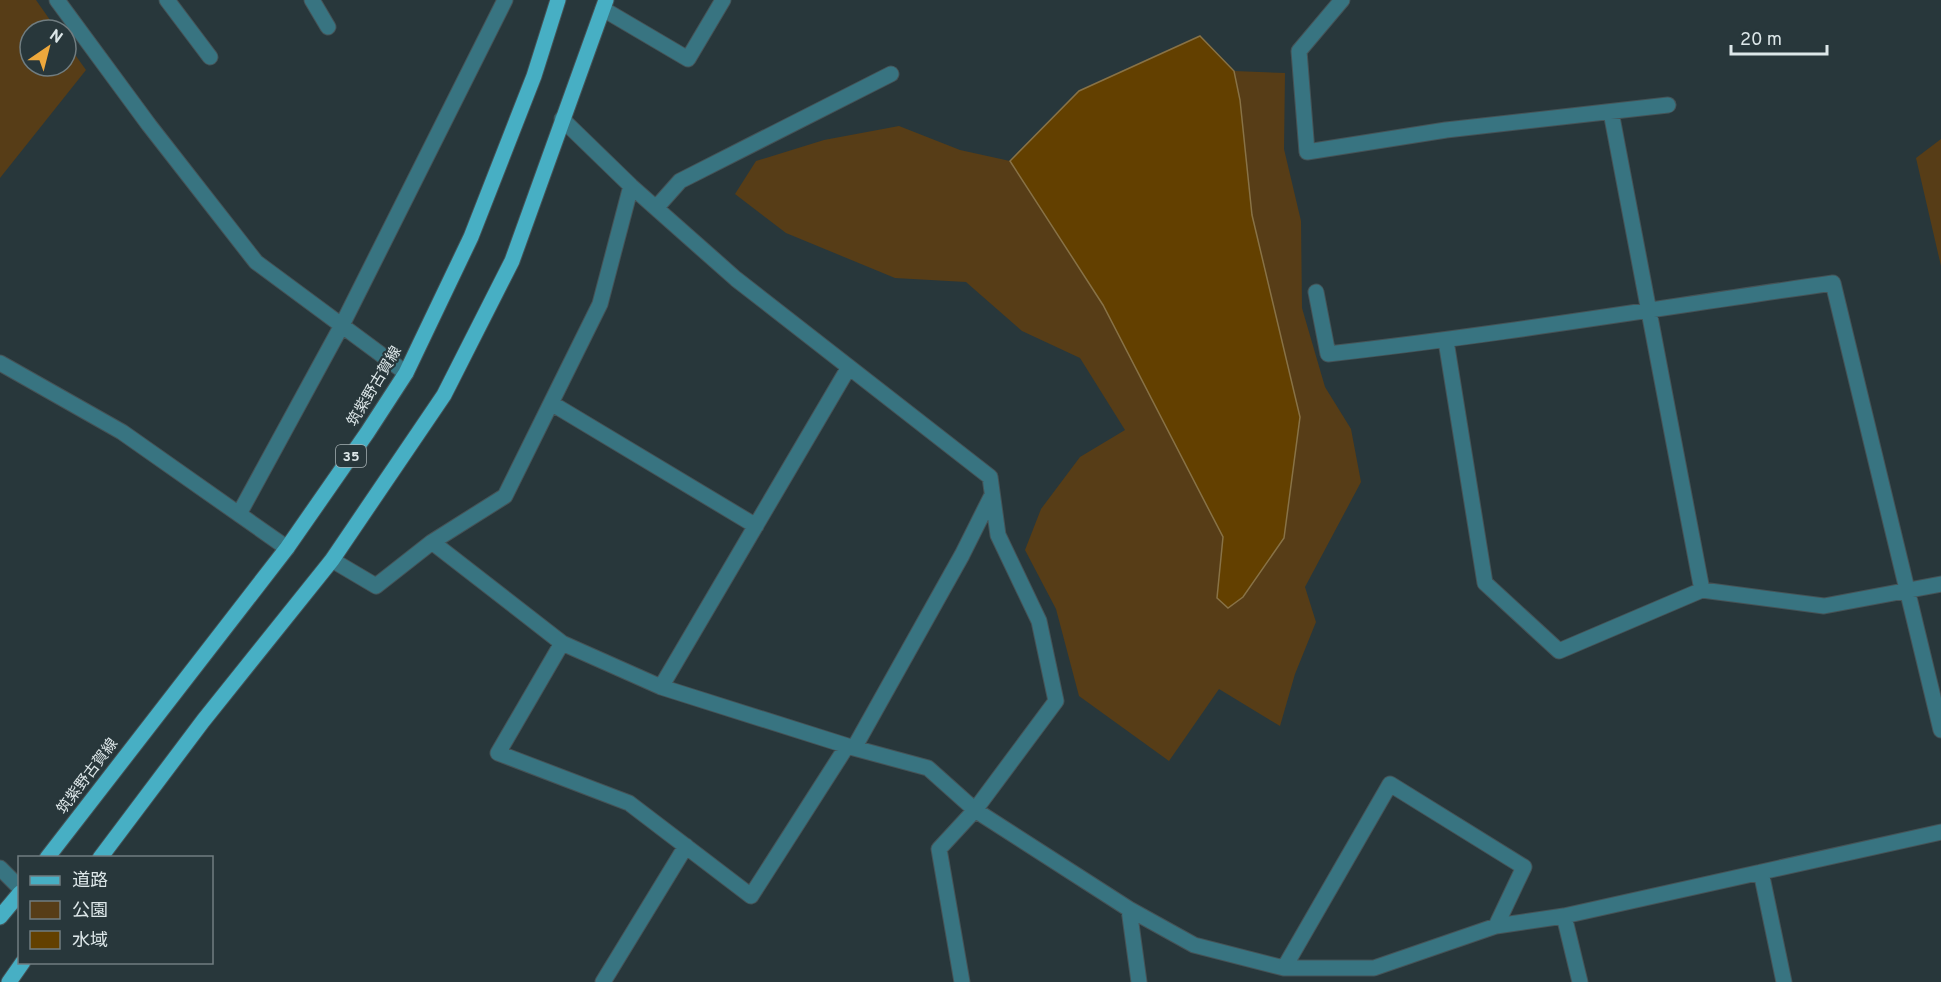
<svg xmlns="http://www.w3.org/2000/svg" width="1941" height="982" font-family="Overpass,'Noto Sans JP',sans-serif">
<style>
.green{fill:#573d17}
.water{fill:#634000;stroke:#887246;stroke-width:1.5}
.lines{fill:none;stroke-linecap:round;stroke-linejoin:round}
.minor-casing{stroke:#455357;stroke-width:17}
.primary-casing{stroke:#455357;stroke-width:17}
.minor{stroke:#387481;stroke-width:15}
.primary{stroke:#47afc4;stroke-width:15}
.labels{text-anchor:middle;stroke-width:4.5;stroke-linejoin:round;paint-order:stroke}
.shield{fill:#28373b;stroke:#a7b2b5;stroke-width:1.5}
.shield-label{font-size:14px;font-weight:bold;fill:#dde7e9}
.street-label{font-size:15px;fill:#dde7e9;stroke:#28373b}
</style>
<rect width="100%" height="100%" fill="#28373b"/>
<path class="green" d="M0,0H36L57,30H30V66H66V42L86,70L0,178Z
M1234,71L1285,73L1284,149L1301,221L1302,308L1325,387L1351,429L1361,482L1305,587L1316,622L1295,674L1280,726L1219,689L1169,761L1079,696L1056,609L1025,550L1041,509L1080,457L1125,430L1080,358L1022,331L966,282L895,278L786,233L735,194L756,161L824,140L899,126L960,150L1010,161L1103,305L1223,537L1217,598L1284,538L1300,417L1252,215L1240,100Z
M1941,139V266L1916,158Z"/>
<path class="water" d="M1200,36L1234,71L1240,100L1252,215L1300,417L1284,538L1243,597L1228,608L1217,598L1223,537L1103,305L1010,161L1079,91Z"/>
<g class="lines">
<g class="minor-casing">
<path id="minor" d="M57,0L149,125L256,262L406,373
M167,0L210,57
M312,0L328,27
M1342,0L1299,51L1307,152L1446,130L1668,105
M603,9L688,59L723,0
M1611,112L1702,590
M562,119L631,186L736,279L990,477L998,535L1039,621L1056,701L975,810L939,849L962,982
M656,208L680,181L891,74
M1316,292L1328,354C1497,335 1665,307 1833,283L1941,730
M1446,341L1485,583L1559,651L1702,590L1824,606L1941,584
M0,363L122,432L287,548
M551,403L756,526
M239,514L342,325L505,0
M432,542L562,643L661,687L854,748L928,768L975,810L1129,909L1194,945L1284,968H1374L1496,926L1564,916L1941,832
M332,560L376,586L432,542L505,496L600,304L631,186
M562,643L498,753L629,803L751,896L847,746
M661,687L849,367
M854,748L962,555L992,495
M0,868L20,888
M1761,872L1784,982
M1129,909L1139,982
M1564,916L1580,982
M1284,968L1390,784L1524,867L1496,926
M603,982L686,846"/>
</g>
<g class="primary-casing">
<path id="primary" d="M47,858L287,548L367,433L406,373L471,237L534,76L558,0
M100,858L203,721L332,560L444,395L512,261L606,0
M0,917L20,893
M9,982L23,962"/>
</g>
<use href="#minor" class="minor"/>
<use href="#primary" class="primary"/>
</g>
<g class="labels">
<rect class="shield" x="336" y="445" width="30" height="22" rx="4.5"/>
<g class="shield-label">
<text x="351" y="461">35</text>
</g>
<g class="street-label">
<text transform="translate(374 386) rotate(-59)" y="5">筑紫野古賀線</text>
<text transform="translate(87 776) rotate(-53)" y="5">筑紫野古賀線</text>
</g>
</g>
<rect x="18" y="856" width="195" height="108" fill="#28373b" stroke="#707d81" stroke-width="1.5"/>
<rect x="30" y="876" width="30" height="9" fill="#47afc4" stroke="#707d81" stroke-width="1.5"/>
<text x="72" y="886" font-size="18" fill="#dde7e9">道路</text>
<rect x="30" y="901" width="30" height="18" fill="#573d17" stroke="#707d81" stroke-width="1.5"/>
<text x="72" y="916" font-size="18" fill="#dde7e9">公園</text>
<rect x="30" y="931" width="30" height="18" fill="#634000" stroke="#707d81" stroke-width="1.5"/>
<text x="72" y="946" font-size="18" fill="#dde7e9">水域</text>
<g transform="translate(48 48) rotate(35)"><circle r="28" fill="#28373b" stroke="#707d81" stroke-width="1.5"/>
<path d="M0-4.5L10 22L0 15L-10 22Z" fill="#eea83c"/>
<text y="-9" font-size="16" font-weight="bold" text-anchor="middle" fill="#dde7e9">N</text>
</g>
<path d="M1731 45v9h96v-9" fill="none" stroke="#dde7e9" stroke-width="3"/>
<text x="1740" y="45" font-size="18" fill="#dde7e9" stroke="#28373b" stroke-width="4.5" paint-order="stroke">20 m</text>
</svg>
